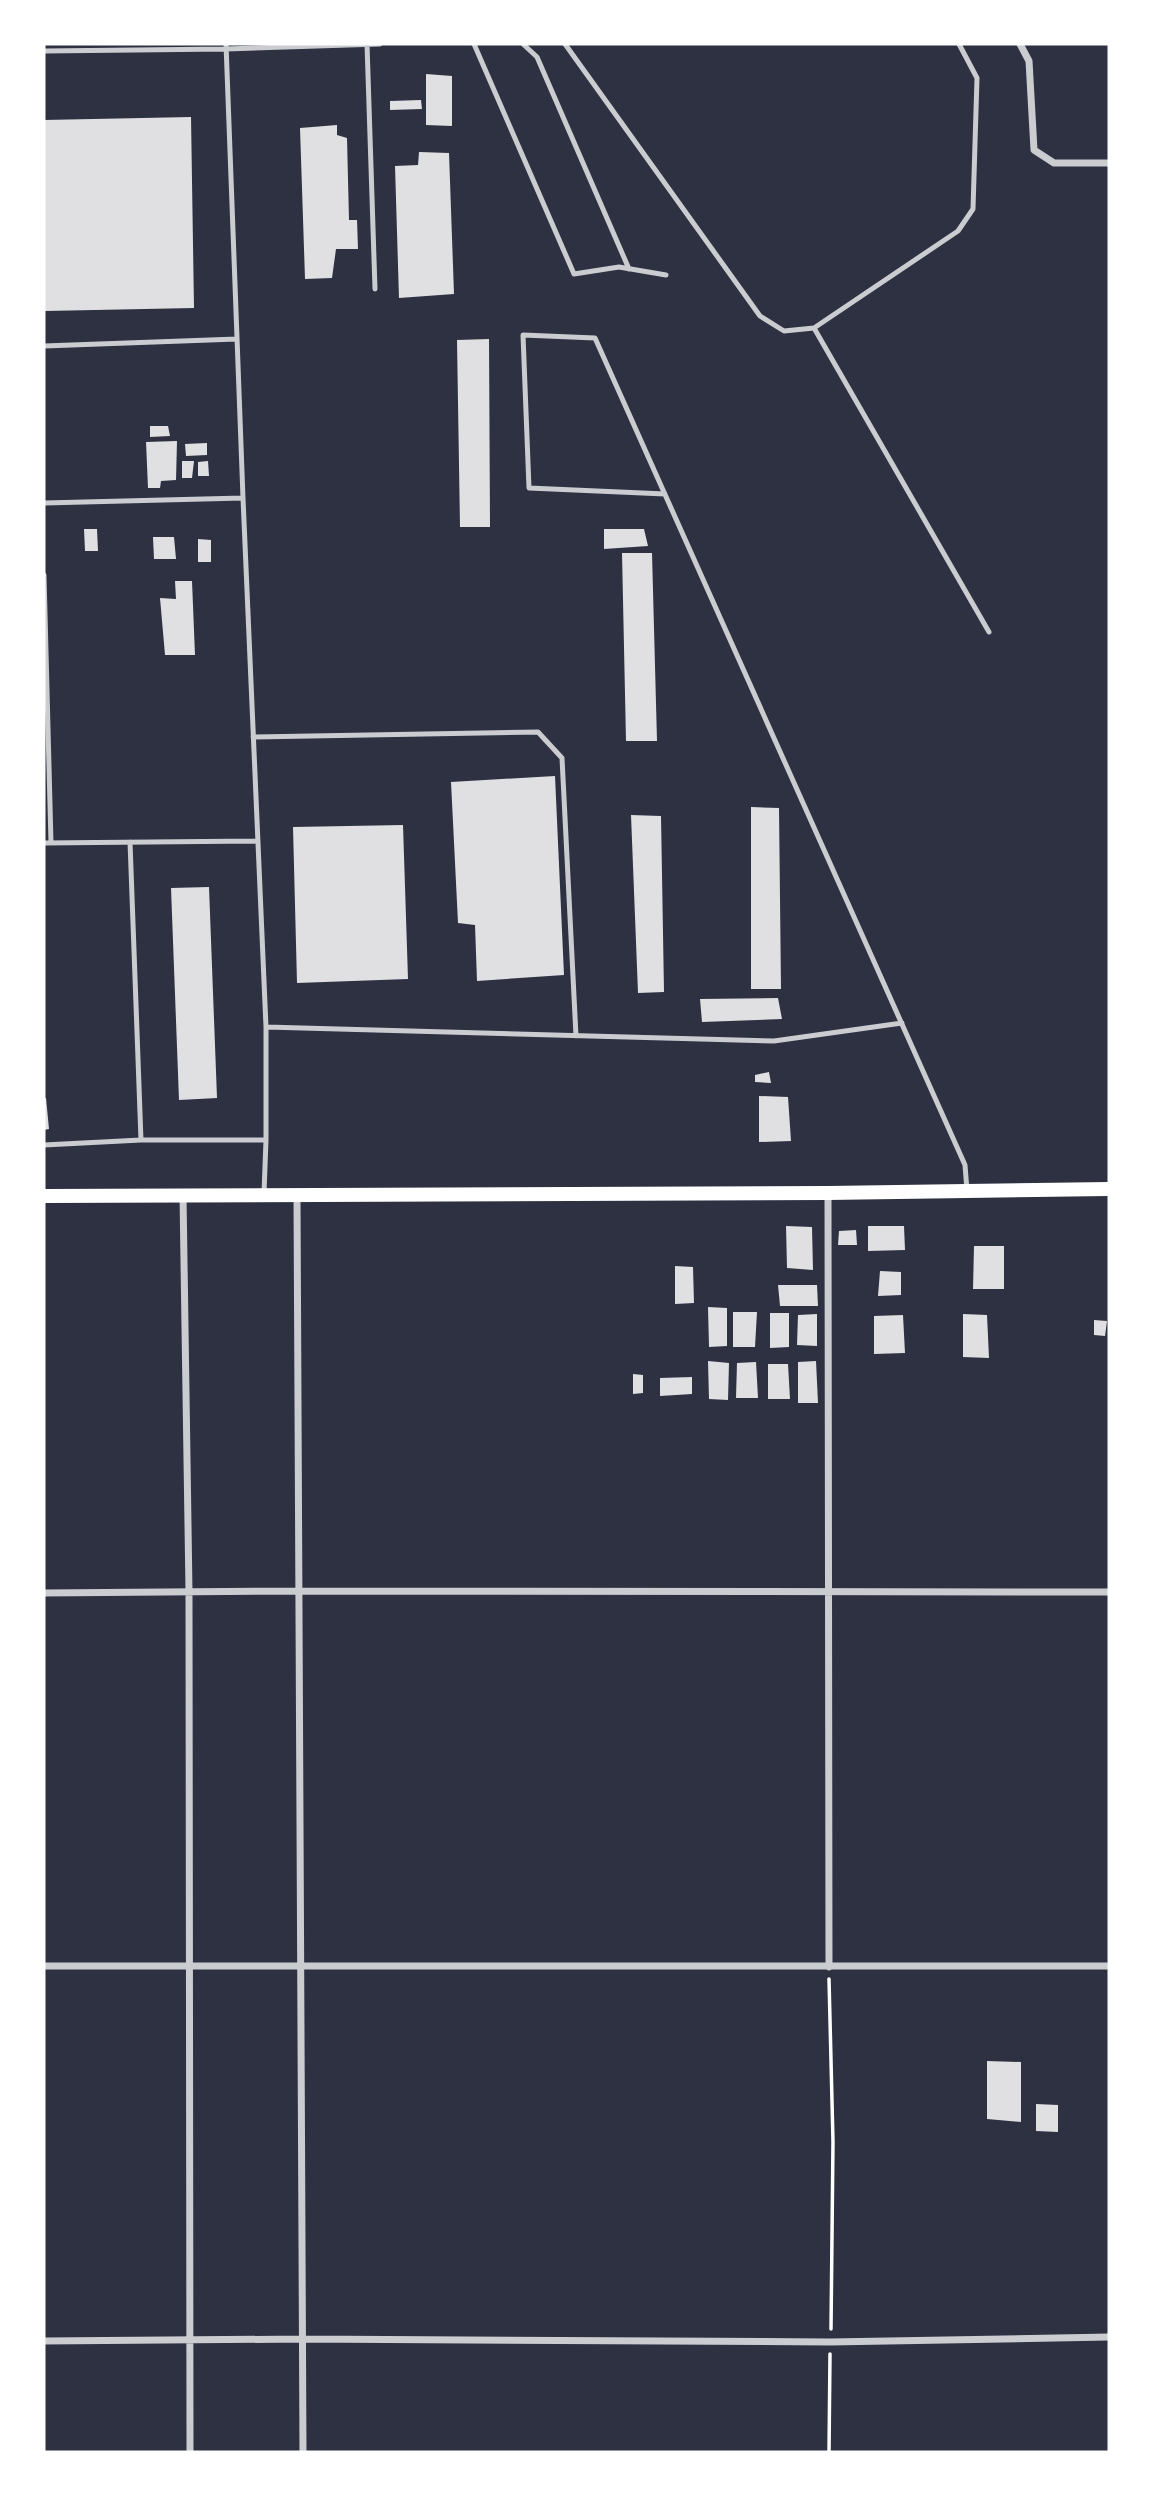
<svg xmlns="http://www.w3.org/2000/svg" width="1153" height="2496" font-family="'Exo 2',sans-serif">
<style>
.building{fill:#e0e0e3}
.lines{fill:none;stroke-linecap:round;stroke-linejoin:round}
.path{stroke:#fff;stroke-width:3.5}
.service{stroke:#caccd0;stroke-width:5}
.minor{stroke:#caccd0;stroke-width:7}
.secondary{stroke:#fff;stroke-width:14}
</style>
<rect width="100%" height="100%" fill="#2d3142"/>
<path class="building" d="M426,74L452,76V126L426,125Z
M421,100L422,109L390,110V101Z
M191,117L194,308L45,311L44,120Z
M337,125V135L347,138L349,220H357L358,249H336L332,278L305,279L300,128Z
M419,152L449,153L454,294L399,298L395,166L418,165Z
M489,339L490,527H460L457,340Z
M150,426H168L170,436L150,437Z
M177,441L176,480L161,481L160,488H148L146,442Z
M207,443V455L186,456L185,444Z
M182,461H194L192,478H182Z
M208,461L209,476H198V462Z
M84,529H97L98,551H85Z
M604,529H644L648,546L604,549Z
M153,537H174L176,559H154Z
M198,539L211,540V562H198Z
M622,553H652L657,741H626Z
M175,581H192L195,655H165L160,598L176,599Z
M555,776L564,975L477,981L475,925L458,923L451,782Z
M751,807L779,808L781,989H751Z
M631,815L661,816L664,992L638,993Z
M403,825L408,979L297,983L293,827Z
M209,887L217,1098L179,1100L171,888Z
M778,998L782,1019L702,1022L700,999Z
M769,1072L771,1083L755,1082V1075Z
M759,1096L788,1097L791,1141L759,1142Z
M44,1098H46L49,1129L44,1130Z
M786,1226L812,1227L813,1270L787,1268Z
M868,1226H904L905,1250L868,1251Z
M856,1230L857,1245H838L839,1231Z
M974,1246H1004V1289H973Z
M675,1266L693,1267L694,1303L675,1304Z
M880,1271L901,1272V1295L878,1296Z
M778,1285H817L818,1306H780Z
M708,1307L727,1308V1346L709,1347Z
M733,1312H757L755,1347H733Z
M770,1313H789V1347L770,1348Z
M817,1314V1346L797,1345L798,1315Z
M963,1314L987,1315L989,1358L963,1357Z
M903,1315L905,1353L874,1354V1316Z
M1094,1320L1107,1321L1105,1336L1094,1335Z
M708,1361L729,1363L728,1400L709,1399Z
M816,1361L818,1403H798V1362Z
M756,1362L758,1398H736L737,1363Z
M768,1364H788L790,1399H768Z
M633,1374L643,1375V1393L633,1394Z
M692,1377V1394L660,1396V1378Z
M987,2061L1021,2062V2122L987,2119Z
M1036,2104L1058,2105V2132L1036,2131Z"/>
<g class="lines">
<path class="path" d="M829,1979L833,2142L831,2329
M829,2452L830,2354"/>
<path class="service" d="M367,44L375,289
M474,44L574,274L619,267L666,275
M523,44L537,57L629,269
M565,44L760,316L784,331L814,328L958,231L973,209L977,78L959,44
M44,51L226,49L380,44
M814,328L989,632
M44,346L237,339
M665,494L529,488L523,335L595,338L965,1165L967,1191
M44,503L243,498
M44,575L51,843
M253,737L538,732L562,758L576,1036
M130,842L141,1140
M44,843L258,841
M266,1027L774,1041L902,1023
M44,1145L141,1140H266V1027L243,498L226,44
M264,1193L266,1140"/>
<path class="minor" d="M1020,44L1029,61L1034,150L1054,163H1109
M828,1193L829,1967
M183,1195L189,1591L190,2452
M297,1195L303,2452
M44,1593L299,1591L1109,1592
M44,1966H1109
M44,2341L303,2339L830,2342L1109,2337"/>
<path class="secondary" d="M44,1196L828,1193L1109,1189"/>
</g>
<rect width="1153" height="2496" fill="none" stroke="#ffffff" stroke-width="91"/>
</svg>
